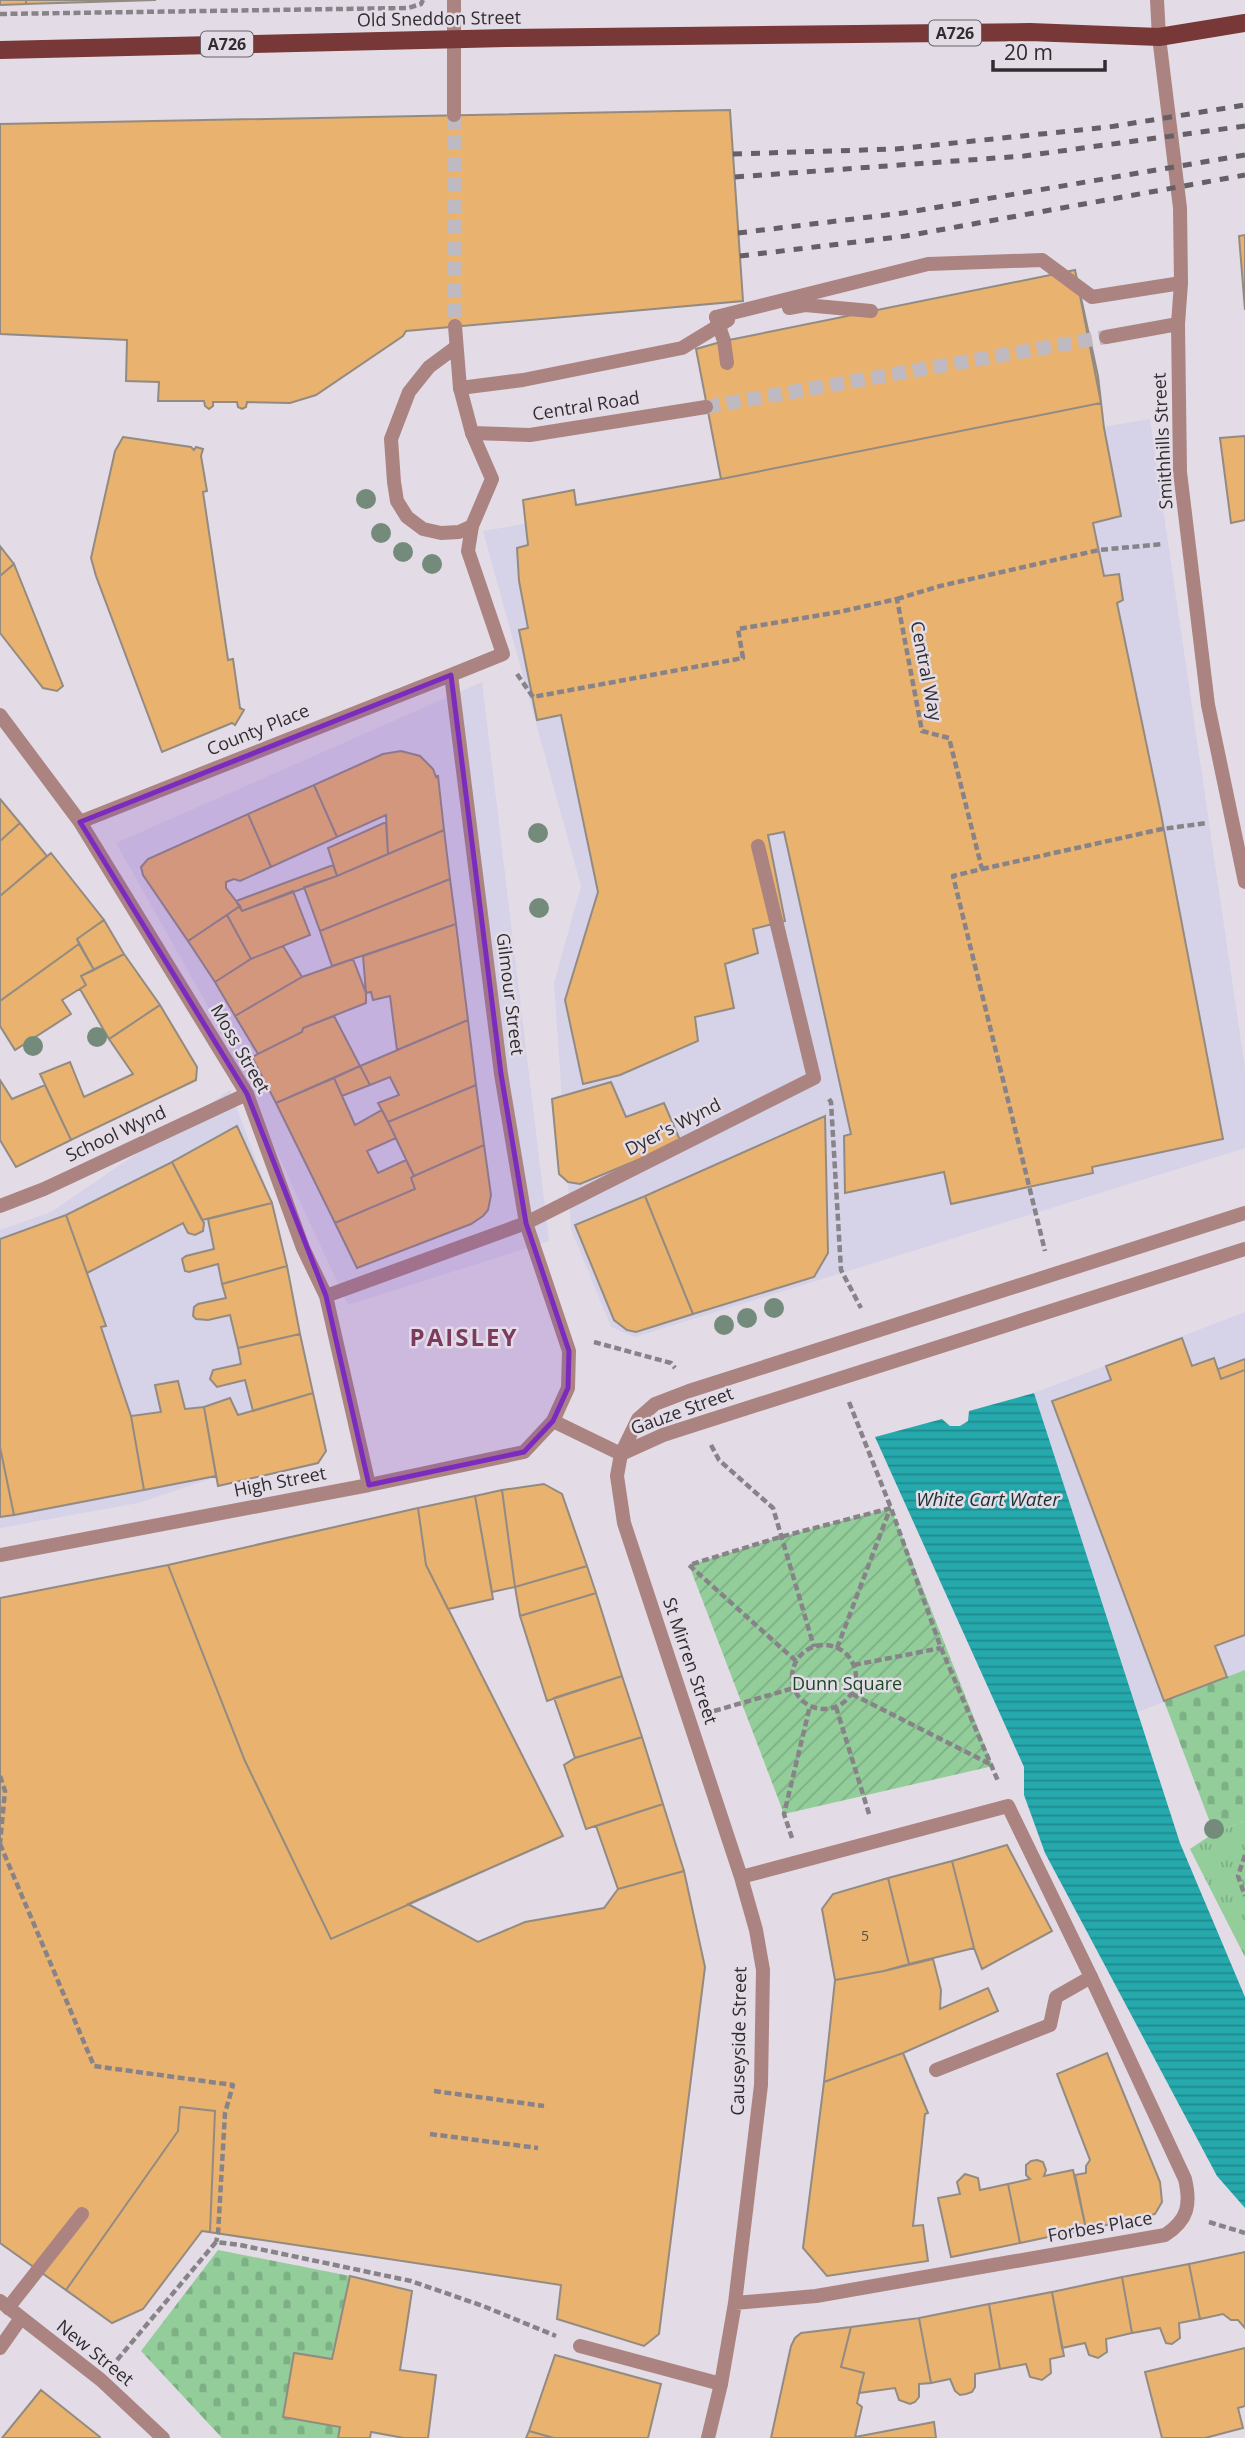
<svg xmlns="http://www.w3.org/2000/svg" width="1245" height="2438" font-family="'Open Sans',sans-serif">
<style>
.commercial{fill:#d6d2e7}
.cemetery{fill:url(#cemetery-stones)}
.park{fill:url(#park-tufts)}
.garden{fill:url(#garden-furrows)}
.water{fill:url(#water-rules)}
.building{fill:#e9b26e;stroke:#938b82;stroke-width:2}
.lines{fill:none;stroke-linecap:round;stroke-linejoin:round}
.street-tunnel{stroke:#bfb9c2;stroke-width:14;stroke-dasharray:14 7;stroke-linecap:butt}
.path{stroke:#878389;stroke-width:4.5;stroke-dasharray:7 3.5;stroke-linecap:butt}
.lane{stroke:#ab8482;stroke-width:14}
.street{stroke:#ab8482;stroke-width:14}
.primary{stroke:#783837;stroke-width:18}
.rail{stroke:#646066;stroke-width:5;stroke-dasharray:9 9;stroke-linecap:butt}
.lane-bridge{stroke:#ab8482;stroke-width:14}
.tree{fill:#748b7b}
.marked{fill:#7b2cbf;fill-opacity:0.2;stroke:#7b2cbf;stroke-width:5;stroke-linejoin:round}
.labels{text-anchor:middle;stroke-width:5;stroke-linejoin:round;paint-order:stroke}
.number-label{font-size:14px;fill:#5e4e40}
.shield{fill:#e3dce6;stroke:#666267;stroke-width:2}
.shield-label{font-size:16px;font-weight:bold;fill:#302d31}
.street-label{font-size:18px;fill:#302d31;stroke:#e3dce6}
.park-label{font-size:18px;fill:#194923;stroke:#e3dce6}
.water-label{font-size:19px;font-style:italic;fill:#1b3031;stroke:#e3dce6}
.district-label{font-size:24px;font-weight:bold;letter-spacing:2px;fill:#7c3b5e;stroke:#e3dce6}
</style>
<defs>
<pattern id="cemetery-stones" width="16" height="16" patternUnits="userSpaceOnUse" patternTransform="scale(1.75)"><rect width="16" height="16" fill="#92cd9a"/><path d="M2 7V4a2 2 0 0 1 4 0v3zM10 15v-3a2 2 0 0 1 4 0v3z" fill="#7eb085"/></pattern>
<pattern id="park-tufts" width="24" height="20" patternUnits="userSpaceOnUse" patternTransform="scale(1.75)"><rect width="24" height="20" fill="#92cd9a"/><path d="M3 7l-1-3M5 7V3M7 7l1-3M15 17l-1-3M17 17v-4M19 17l1-3" fill="none" stroke="#7eb085"/></pattern>
<pattern id="garden-furrows" width="10" height="10" patternUnits="userSpaceOnUse" patternTransform="scale(1.75)"><rect width="10" height="10" fill="#92cd9a"/><path d="M-1 1l2-2M0 10L10 0M9 11l2-2" fill="none" stroke="#7eb085"/></pattern>
<pattern id="water-rules" width="6" height="5" patternUnits="userSpaceOnUse" patternTransform="scale(1.75)"><rect width="6" height="5" fill="#25a9ad"/><path d="M0 2.5h6" fill="none" stroke="#208a8d"/></pattern>
</defs>
<rect width="100%" height="100%" fill="#e3dce6"/>
<path class="commercial" d="M1150,419L1245,1069V1148L635,1337L611,1327L571,1229L554,983L581,886L483,531Z
M482,682L549,1241L348,1305L215,1019L116,843Z
M230,1090L272,1203L326,1451L318,1463L216,1477L138,1503L0,1528V1230L51,1212Z
M1245,1312V1670L1138,1712L1034,1393Z"/>
<path class="cemetery" d="M1245,1670V1821L1214,1833L1164,1701Z
M218,2250L350,2276L332,2359L294,2353L283,2417L340,2427L338,2438H222L141,2351Z"/>
<path class="park" d="M1245,1821V1957L1190,1849L1214,1833Z"/>
<path class="garden" d="M891,1508L993,1766L784,1814L689,1565L780,1537Z"/>
<path class="water" d="M1034,1393L1180,1843L1245,1997V2208L1217,2176L1045,1853L1024,1795V1767L875,1437L942,1419L950,1426H960L968,1421L969,1411Z"/>
<path class="building" d="M0,0H26V4L0,5Z
M26,0H156L26,4Z
M730,110L743,301L406,331L403,336L316,395L290,403L247,402L246,407L242,409L238,407L237,402H213V406L209,409L205,406L204,401H158L159,382L126,381L127,340L0,334V124Z
M1245,235V310L1239,236Z
M1075,270L1098,376L1104,428L1121,516L1093,523L1104,576L1119,574L1123,600L1117,603L1160,809L1223,1139L1092,1167L1093,1173L951,1204L944,1172L845,1193L844,1136L851,1134L784,832L768,835L785,921L753,929L758,953L725,964L734,1008L695,1017L698,1041L620,1075L583,1084L565,1000L598,892L561,715L537,720L519,630L528,628L519,581L517,548L528,545L523,500L574,490L576,505L721,479L696,349L724,341Z
M1075,270L1101,403L721,479L696,349L724,341Z
M1245,436V520L1231,523L1220,438Z
M123,437L191,447L194,450L196,447L203,449L201,456L207,491L203,492L228,660L233,659L240,708L244,710L235,725L232,723L162,752L96,576L91,558L115,451Z
M0,546L14,564L0,576Z
M14,564L63,686L57,691L43,688L0,633V576Z
M401,751L420,756L433,769L436,777L438,776L444,830L388,854L386,815L337,837L314,785L383,754Z
M314,785L337,837L271,867L248,814Z
M0,799L20,823L0,841Z
M248,814L271,867L240,881L234,879L226,882V888L240,906L188,941L143,875L141,867L148,859Z
M386,822L388,854L337,876L328,848Z
M20,823L47,856L0,896V841Z
M444,830L450,879L320,931L304,887L337,876Z
M51,853L104,920L77,939L79,944L0,1001V896Z
M333,865L337,876L242,911L236,901Z
M450,879L456,924L332,966L320,931Z
M293,891L310,935L251,959L227,915L240,906L242,911Z
M227,915L251,959L215,982L188,941Z
M104,920L124,954L94,970L77,939Z
M456,924L468,1020L397,1050L390,996L373,1000L371,992L366,993L363,956Z
M79,944L94,970L81,976L86,985L62,1000L71,1014L15,1050L0,1026V1001Z
M283,946L302,977L235,1016L215,982L251,959Z
M124,954L160,1005L109,1039L80,989L86,985L81,976Z
M353,959L366,993V1003L303,1028L302,1032L258,1054L235,1016L302,977Z
M160,1005L197,1067L196,1080L71,1140L40,1074L70,1062L84,1097L133,1074L109,1039Z
M334,1016L360,1066L276,1103L252,1057L302,1032L303,1028Z
M468,1020L476,1085L388,1122L378,1103L399,1095L390,1077L370,1085L360,1066Z
M360,1066L370,1085L342,1096L334,1078Z
M334,1078L355,1125L382,1110L396,1138L367,1151L378,1173L406,1160L414,1176L411,1178L415,1189L335,1223L276,1103Z
M0,1080L12,1099L45,1085L71,1140L16,1167L0,1140Z
M611,1082L626,1117L664,1103L680,1140L645,1157L580,1184L568,1182L559,1174L552,1099Z
M476,1085L484,1145L414,1176L388,1122Z
M825,1116L828,1253L814,1277L693,1314L645,1196Z
M237,1126L272,1203L202,1220L172,1162Z
M484,1145L491,1195L488,1210L483,1216L471,1224L357,1268L335,1223L415,1189L411,1178L414,1176Z
M172,1162L204,1223L203,1231L195,1235L188,1233L183,1223L87,1273L66,1215Z
M645,1196L693,1314L636,1332L627,1330L614,1320L575,1225Z
M272,1203L287,1266L222,1284L218,1264L189,1272L185,1271L182,1259L186,1256L214,1249L208,1219Z
M66,1215L106,1326L101,1327L131,1416L144,1490L14,1515L0,1447V1239Z
M287,1266L300,1334L238,1348L230,1315L208,1320L196,1319L193,1316L194,1307L198,1304L226,1298L222,1284Z
M300,1334L313,1393L253,1411L245,1380L217,1387L210,1379L213,1370L241,1364L238,1348Z
M1182,1338L1192,1366L1214,1358L1221,1379L1245,1370V1635L1215,1646L1227,1677L1164,1701L1052,1401L1111,1380L1106,1366Z
M1245,1359V1370L1221,1379L1218,1369Z
M178,1381L185,1409L204,1407L216,1476L144,1490L131,1416L161,1412L155,1385Z
M313,1393L326,1451L318,1463L218,1486L204,1407L230,1398L238,1415Z
M0,1447L14,1515L0,1517Z
M544,1484L562,1494L587,1566L515,1587L502,1490Z
M502,1490L515,1587L492,1592L475,1496Z
M475,1496L493,1599L448,1609L426,1565L418,1508Z
M418,1508L426,1565L563,1836L408,1904L478,1942L525,1922L604,1908L618,1889L684,1871L705,1967L659,2334L644,2346L557,2319L561,2285L202,2231L143,2309L112,2323L0,2243V1598L168,1565Z
M418,1508L426,1565L563,1836L331,1939L245,1761L168,1565Z
M587,1566L596,1593L520,1616L515,1587Z
M596,1593L622,1676L547,1701L520,1616Z
M622,1676L642,1737L575,1758L554,1698Z
M642,1737L663,1804L586,1829L564,1765L575,1758Z
M663,1804L684,1871L618,1889L596,1826Z
M1007,1845L1052,1931L982,1969L974,1948L952,1861Z
M952,1861L974,1948L909,1964L888,1878Z
M888,1878L909,1964L884,1971L835,1980L822,1909L833,1894Z
M933,1959L941,1990L940,2009L988,1988L998,2011L903,2053L824,2082L835,1980L884,1971Z
M903,2053L928,2113L925,2114L913,2226L923,2225L928,2261L827,2276L803,2248L824,2082Z
M1107,2053L1160,2182L1162,2202L1155,2214L1145,2217L1086,2229L1075,2175L1086,2173V2166L1090,2160L1057,2074Z
M180,2107L215,2111L210,2232L202,2231L143,2309L112,2323L66,2290L178,2131Z
M1037,2160L1043,2162L1046,2170L1044,2176L1073,2170L1086,2229L1020,2243L1008,2184L1030,2179L1026,2175V2165L1031,2161Z
M965,2174L978,2178L980,2190L1008,2184L1020,2243L951,2257L938,2198L960,2194L957,2182Z
M1245,2252V2328L1238,2320H1231L1223,2314L1200,2319L1189,2264Z
M1189,2264L1200,2319L1179,2323L1180,2338L1172,2344L1166,2343L1160,2328L1132,2333L1122,2277Z
M350,2276L412,2291L400,2370L436,2375L428,2438H404L371,2432L370,2438H338L340,2427L283,2417L294,2353L332,2359Z
M1122,2277L1132,2333L1106,2339L1107,2352L1098,2358L1089,2355L1085,2343L1062,2348L1052,2292Z
M1052,2292L1064,2356L1050,2359L1051,2373L1042,2380L1030,2377L1026,2364L1000,2369L989,2304Z
M989,2304L1000,2369L975,2374V2387L972,2392L966,2394L960,2395L955,2391L950,2379L931,2383L919,2318Z
M919,2318L931,2383L919,2384V2397L915,2402L910,2404L899,2400L895,2388L859,2393L864,2373L841,2367L851,2327Z
M851,2327L841,2367L864,2373L857,2403L862,2407L855,2437L934,2422L936,2438H771L791,2346L795,2338L801,2333Z
M1245,2348V2406L1238,2408L1243,2428L1205,2438H1162L1145,2372Z
M555,2355L661,2384L648,2438H554L529,2431Z
M41,2390L100,2437L99,2438H2Z
M529,2431L554,2438H526Z"/>
<g class="lines">
<path class="street-tunnel" d="M454,115L455,326
M706,407L1106,337"/>
<path class="path" d="M0,14L408,8L421,4L423,0
M897,599L940,586L1099,550L1163,544
M517,674L533,697L743,658L738,629L839,612L897,599L922,731L949,738L982,869L953,876L1045,1251
M982,869L1162,829L1207,823
M829,1099L831,1102L841,1270L861,1308
M594,1342L671,1363L675,1368
M849,1402L891,1508L941,1648L998,1781
M711,1445L719,1460L773,1508L814,1647
M792 1677a32 32 0 1 1 64 0a32 32 0 1 1-64 0Z
M837,1648L890,1509
M796,1661L689,1565L780,1537L891,1508
M854,1665L941,1648
M852,1694L992,1765
M836,1707L870,1817
M714,1711L794,1688
M0,1776L5,1791L0,1843
M792,1838L784,1814L810,1706
M0,1844L94,2066L233,2085L225,2113L218,2234L216,2242
M1245,1855L1238,1876L1245,1896
M434,2091L544,2106
M430,2134L538,2148
M1209,2222L1245,2233
M117,2360L216,2242L240,2245L411,2281L483,2306L556,2336"/>
<path class="lane" d="M789,308L805,305L871,311
M716,317L928,264L1042,260L1092,297L1181,283
M724,341L727,363
M456,347L429,367L409,392L391,439L394,482L397,501L407,517L423,529L441,533L459,532L472,526L492,479L472,433
M460,388L523,380L682,348L728,320
M526,1223L814,1078L758,846
M936,2070L1050,2025L1056,1997L1091,1977
M8,2308L82,2214
M580,2346L721,2384
M0,2348L21,2318"/>
<path class="street" d="M454,0V115
M1157,0L1159,37L1180,208L1181,283L1178,324L1180,472L1208,705L1245,882
M455,326L460,388L472,433L530,435L706,407
M1106,337L1178,324
M0,715L80,822L247,1094L303,1248L326,1296L369,1485
M80,822L451,675
M0,1206L44,1189L247,1094
M326,1296L526,1223
M553,1421L621,1454
M621,1454L663,1435L1245,1249
M0,1555L369,1485L524,1452L553,1421L568,1388L569,1351L526,1223L501,1074L451,675L503,654L468,551L472,526
M0,2301L101,2380L163,2438
M735,2303L816,2296L1165,2235C1188,2220 1191,2205 1185,2179L1091,1977L1008,1806L741,1877
M708,2438L721,2384L735,2303L761,2085L763,1970L756,1930L741,1877L624,1523L617,1476L621,1454L638,1419L655,1404L689,1391L1245,1213"/>
<path class="primary" d="M0,50L507,38L1030,32L1159,37L1245,23"/>
<path class="rail" d="M733,154L896,149L1109,127L1245,105
M735,177L1024,156L1245,126
M738,233L903,213L1245,155
M740,256L906,236L1245,175"/>
<path class="lane-bridge" d="M716,317L724,341"/>
</g>
<g class="tree">
<circle cx="366" cy="499" r="10"/>
<circle cx="381" cy="533" r="10"/>
<circle cx="403" cy="552" r="10"/>
<circle cx="432" cy="564" r="10"/>
<circle cx="538" cy="833" r="10"/>
<circle cx="539" cy="908" r="10"/>
<circle cx="97" cy="1037" r="10"/>
<circle cx="33" cy="1046" r="10"/>
<circle cx="774" cy="1308" r="10"/>
<circle cx="747" cy="1318" r="10"/>
<circle cx="724" cy="1325" r="10"/>
<circle cx="1214" cy="1829" r="10"/>
</g>
<path class="marked" d="M451,675L501,1074L526,1223L569,1351L568,1388L553,1421L524,1452L369,1485L326,1296L247,1094L80,822Z"/>
<g class="labels">
<g class="number-label">
<text x="865" y="1941">5</text>
</g>
<g class="shield">
<rect x="929" y="20.5" width="52" height="25" rx="5"/>
<rect x="201" y="31.5" width="52" height="25" rx="5"/>
</g>
<g class="shield-label">
<text x="955" y="39">A726</text>
<text x="227" y="50">A726</text>
</g>
<g class="street-label">
<text transform="translate(439 19) rotate(-1)" y="6">Old Sneddon Street</text>
<text transform="translate(586 406) rotate(-9)" y="6">Central Road</text>
<text transform="translate(1163 441) rotate(-93)" y="6">Smithhills Street</text>
<text transform="translate(926 671) rotate(79)" y="6">Central Way</text>
<text transform="translate(258 730) rotate(-22)" y="6">County Place</text>
<text transform="translate(510 994) rotate(83)" y="6">Gilmour Street</text>
<text transform="translate(240 1049) rotate(60)" y="6">Moss Street</text>
<text transform="translate(673 1127) rotate(-27)" y="6">Dyer's Wynd</text>
<text transform="translate(116 1134) rotate(-25)" y="6">School Wynd</text>
<text transform="translate(682 1411) rotate(-20)" y="6">Gauze Street</text>
<text transform="translate(280 1482) rotate(-11)" y="6">High Street</text>
<text transform="translate(690 1661) rotate(71)" y="6">St Mirren Street</text>
<text transform="translate(739 2041) rotate(-89)" y="6">Causeyside Street</text>
<text transform="translate(1100 2227) rotate(-10)" y="6">Forbes Place</text>
<text transform="translate(95 2353) rotate(39)" y="6">New Street</text>
</g>
<g class="park-label">
<text x="847" y="1690">Dunn Square</text>
</g>
<g class="water-label">
<text x="988" y="1506">White Cart Water</text>
</g>
<g class="district-label">
<text x="464" y="1346">PAISLEY</text>
</g>
</g>
<path d="M993 60v10h112v-10" fill="none" stroke="#302d31" stroke-width="3.5"/>
<text x="1004" y="60" font-size="21" fill="#302d31" stroke="#e3dce6" stroke-width="5" paint-order="stroke">20 m</text>
</svg>
